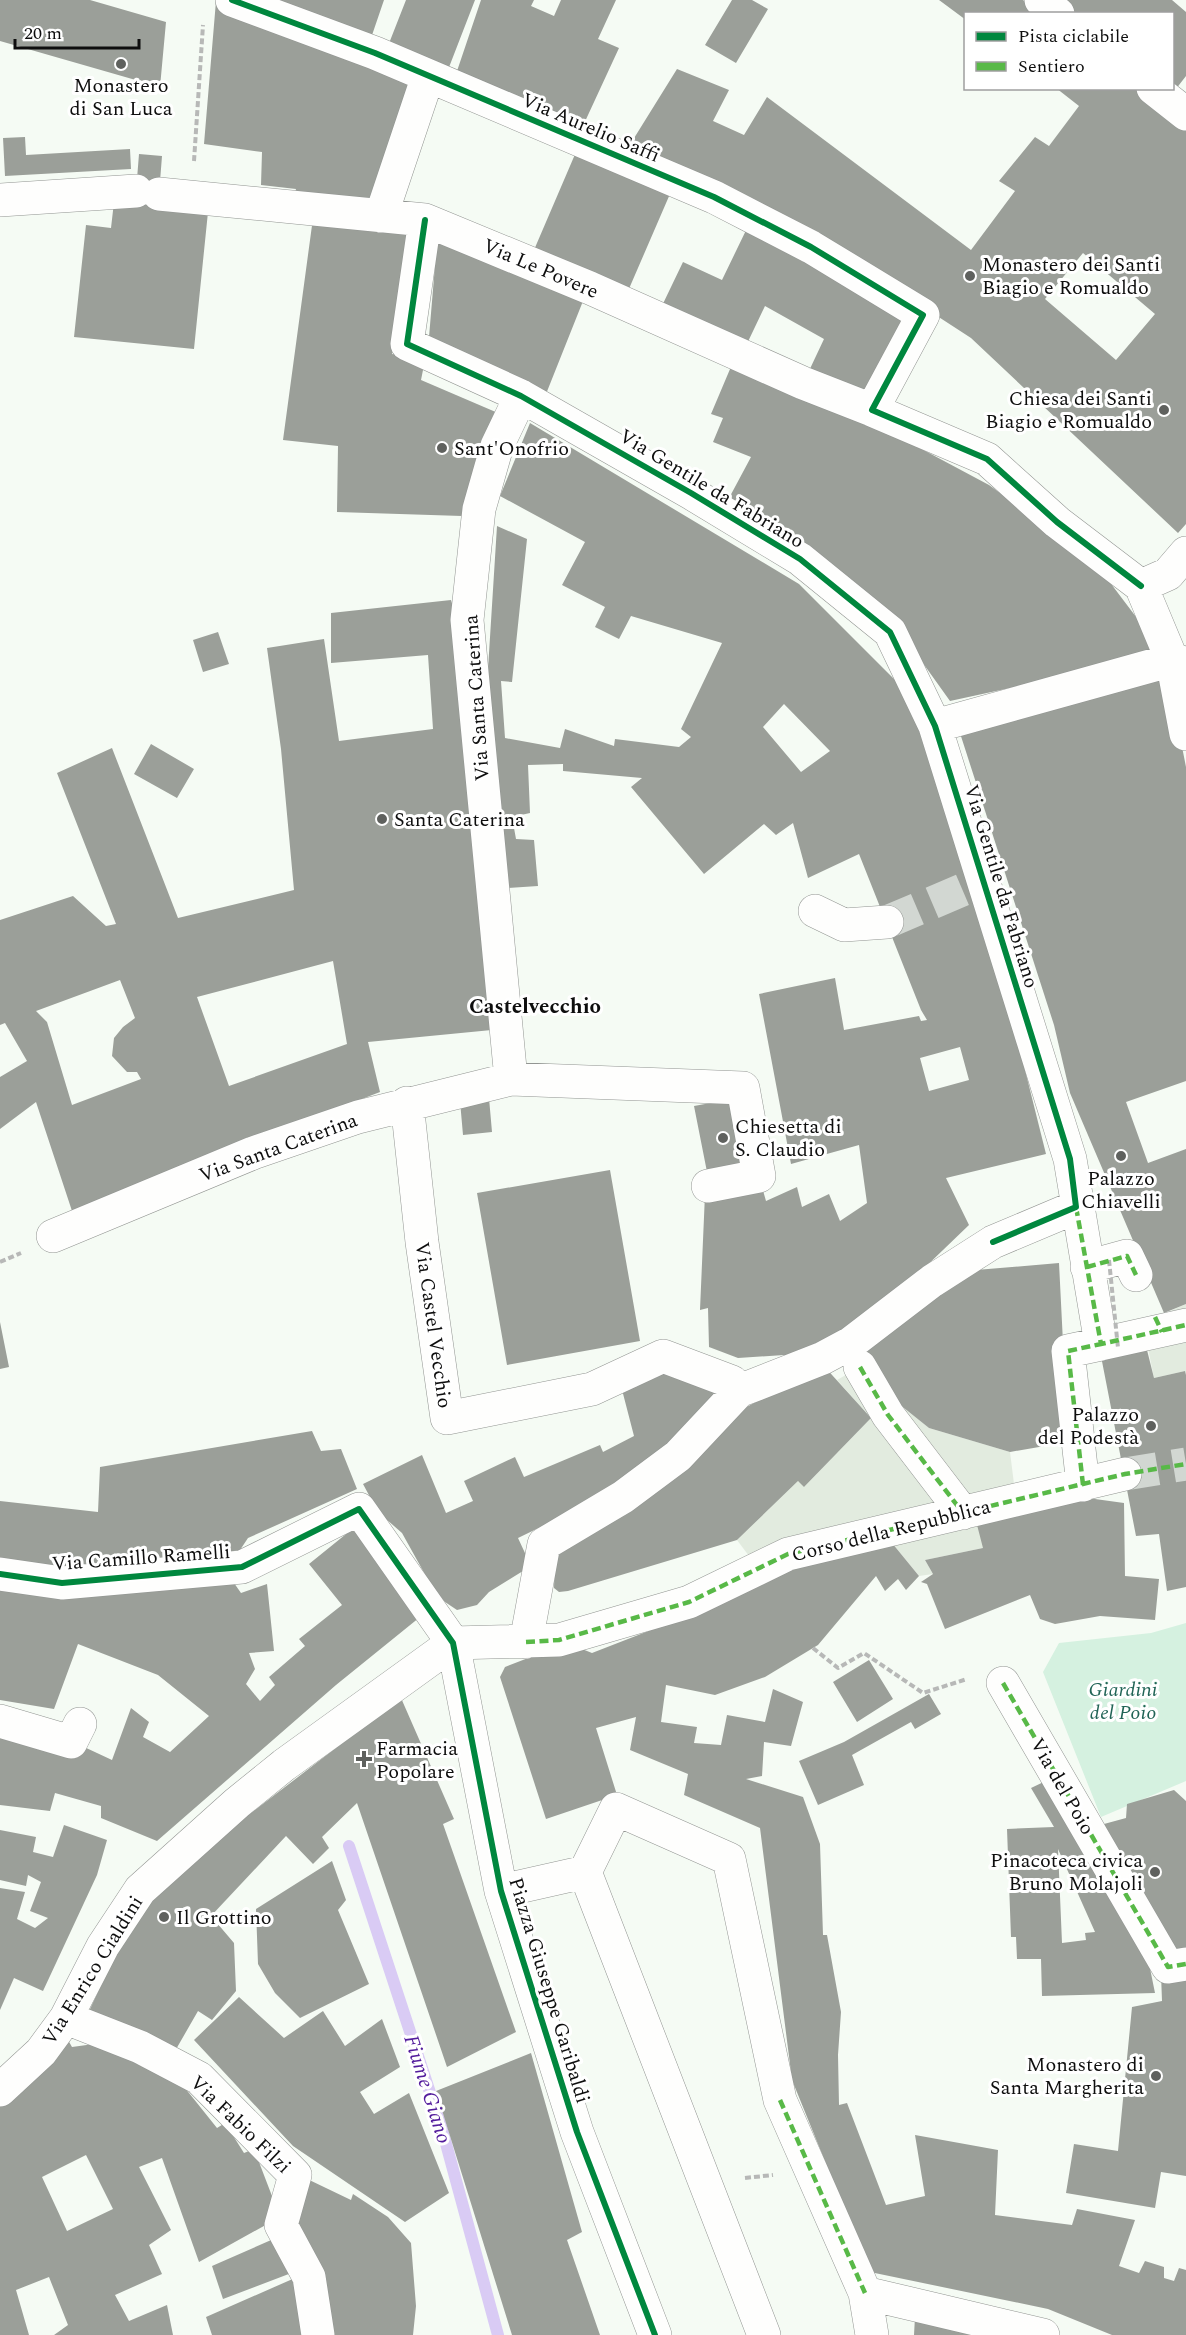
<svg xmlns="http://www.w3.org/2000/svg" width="1186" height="2335" font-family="Spectral,serif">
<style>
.green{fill:#d5f1e0}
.plaza{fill:#e2ebdf}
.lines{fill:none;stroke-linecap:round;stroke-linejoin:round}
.stream{stroke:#d9cbf4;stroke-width:12}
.building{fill:#9b9f99;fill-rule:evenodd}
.minor-tunnel{stroke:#d2d7d2;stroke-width:33;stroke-dasharray:33 16;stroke-linecap:butt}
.minor-casing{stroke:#929592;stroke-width:34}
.path{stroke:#b7b8b7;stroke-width:4;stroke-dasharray:6 3;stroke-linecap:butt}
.minor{stroke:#fefefd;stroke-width:33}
.path-bridge{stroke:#b7b8b7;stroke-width:4;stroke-dasharray:6 3;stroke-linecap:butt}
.quiet{stroke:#58b947;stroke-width:4.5;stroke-dasharray:9 4.5;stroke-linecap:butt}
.cycleway-casing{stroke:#fff;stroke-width:10}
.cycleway{stroke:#00873e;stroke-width:6}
.poi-dot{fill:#5f615e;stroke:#fff;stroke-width:2}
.labels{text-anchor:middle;stroke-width:6;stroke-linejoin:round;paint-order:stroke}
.poi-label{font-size:20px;fill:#0e0e0e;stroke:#fff;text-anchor:start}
.street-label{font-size:20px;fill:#0e0e0e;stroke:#fff}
.park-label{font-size:20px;font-style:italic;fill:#216456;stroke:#fff}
.neighbourhood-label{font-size:21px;font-weight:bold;fill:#0e0e0e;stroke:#fff}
.water-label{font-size:21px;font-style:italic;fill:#531c9c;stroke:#fff}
</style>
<rect width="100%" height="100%" fill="#f5fbf4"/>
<path class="green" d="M1186,1623V1781L1101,1817L1043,1672L1059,1643L1151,1633Z"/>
<path class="plaza" d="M1186,1304V1375L1185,1371L1154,1378L1143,1323Z
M860,1367L874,1384L929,1428L1010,1452L1016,1500L983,1548L925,1560L933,1574L919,1576L892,1543L764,1576L737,1540L798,1481L804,1487L871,1418L837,1380Z"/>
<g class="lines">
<path class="stream" d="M349,1846L442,2129L498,2335"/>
</g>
<path class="building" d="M0,0H90L166,22L160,87L0,41Z
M264,0H384L370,41Z
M406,0H475L446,75L386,51Z
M481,0H534L531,6L554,16L561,0H616L598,39L619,48L582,128L456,74Z
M732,0H752L768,9L736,63L705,45Z
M939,0H1023L1040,14H966V20Z
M1059,0H1172L1186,12V76L1172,94L1173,14H1075Z
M216,1L416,78L371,208L293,200L296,189L261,185L262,152L204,144Z
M677,69L729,90L713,121L744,135L767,97L971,250L1015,191L999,181L1035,137L1049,146L1079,106L1056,88H1134L1186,130V524L1178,533L971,338L791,221L631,143ZM1083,253L1155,314L1116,360L1045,299Z
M25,137L26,155L130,149L131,169L5,176L3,138Z
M579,145L673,187L625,298L531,257Z
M139,154L162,156L158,207L208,212L194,349L74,337L86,225L111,228L114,202L135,204Z
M313,218L409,232L392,354L425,360L421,380L498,413L462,516L337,512L338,446L283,440Z
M751,220L911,316L871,403L808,373L824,339L765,306L744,350L659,312L683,262L722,280Z
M438,230L587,291L546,394L428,349Z
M733,362L841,406L989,485L1093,560L1155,642L1152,657L950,701L920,659L728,500L751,457L713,442L723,418L711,414Z
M530,423L799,584L913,698L1003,982L1046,1154L946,1178L969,1225L864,1326L792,1366L784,1355L738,1358L709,1347L708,1308L700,1310L705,1194L760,1180L766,1201L797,1187L802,1207L829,1194L840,1221L867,1203L859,1145L791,1164L759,994L835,978L844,1030L919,1016L921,1021L927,1020L921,1010L859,854L808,878L793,823L776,835L764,824L704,874L631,787L642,778L563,771V764L528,765L530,813L512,817L516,839L534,840L538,886L508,888L488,669L497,526L527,539L512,682L501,681L505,738L560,748L565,729L614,746L615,739L679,747L691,737L681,729L722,643L631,616L619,639L595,627L605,607L562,585L585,542L500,496ZM784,704L830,751L801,772L763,727ZM960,1047L969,1080L929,1091L920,1058Z
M451,600L459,629L502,1029L368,1042L380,1092L72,1211L36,1102L0,1129V1077L27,1061L5,1023L0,1025V920L73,896L106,926L116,924L57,773L112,748L178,918L294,890L281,749L267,648L324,639L339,741L433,729L428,655L331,663V613ZM333,961L347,1044L229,1086L197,997ZM120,980L135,1018L123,1027L114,1038L112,1056L127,1072H137L141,1079L72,1105L47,1022L36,1011Z
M218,632L229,664L203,672L193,640Z
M1168,676L1186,767V1081L1126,1102L1148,1163L1186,1149V1304L1164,1313L1070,1093L1054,1025L959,730Z
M151,744L194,769L177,798L134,774Z
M489,1098L492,1132L463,1135L460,1101Z
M738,1098L752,1169L708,1177L694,1106Z
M610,1170L640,1341L507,1365L477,1193Z
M1059,1263L1068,1442L1010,1452L929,1428L874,1384L855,1351L976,1270Z
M0,1322L9,1367L0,1369Z
M1145,1342L1154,1378L1185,1371L1186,1375V1587L1167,1591L1159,1534L1136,1536L1100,1351Z
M823,1365L871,1418L804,1487L798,1481L737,1540L568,1591L559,1592L554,1588L555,1554L732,1415Z
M660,1367L728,1386L672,1449L590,1503L518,1538L531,1566L489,1592L477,1605L457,1610L445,1602L432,1587L402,1533L378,1512L363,1484L422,1455L446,1513L473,1501L464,1481L515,1457L524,1477L600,1445L603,1452L634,1436L620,1382Z
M312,1431L321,1451L341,1449L357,1489L248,1538L240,1550L87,1573L0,1569V1501L98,1512L100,1467Z
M1066,1495L1124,1503L1125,1576L1159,1579L1155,1620L1100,1616L1055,1624L1040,1619L1030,1595L945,1629L927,1584L921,1582L933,1574L925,1560L983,1548L976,1521Z
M356,1526L425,1613L336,1685L157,1841L101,1818V1806L55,1793L50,1811L0,1805V1736L82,1746L112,1760L131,1708L149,1722L143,1737L170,1752L209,1716L158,1675L78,1644L54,1709L0,1700V1579L227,1573L241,1593L267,1584L274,1651L249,1653L255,1669L246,1684L260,1701L275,1685L269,1677L305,1646L299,1639L342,1605L309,1564Z
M892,1543L919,1576L906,1590L898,1579L885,1591L876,1576L818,1645L765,1677L715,1695L666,1685L661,1722L697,1727L694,1743L721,1745L727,1715L765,1722L773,1689L803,1702L791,1746L764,1742L762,1776L746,1779L803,1797L820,1844L823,1935H827L841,2012L838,2055L839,2105L847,2103L886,2205L925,2196L915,2135L998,2150L995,2215L1072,2225L1077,2209L1135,2220L1119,2266L1139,2273L1145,2261L1164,2267V2278L1174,2281L1179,2268L1186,2270V2335H1112L1048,2309L870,2272L792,2080L760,1828L684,1795L688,1774L630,1750L636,1717L596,1728L617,1795L546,1819L500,1677L505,1667L567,1643L592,1653L700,1611L764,1576Z
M869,1660L893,1699L857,1722L833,1682Z
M929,1694L941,1714L915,1729L911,1722L852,1755L864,1785L818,1805L799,1761L844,1742Z
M401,1698L454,1819L443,1824L516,2032L447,2067L357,1803L322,1837L329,1848L313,1864L286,1836L211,1916L234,1943L236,1991L212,2020L198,2011L171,2058L85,2020L121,1942L156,1886Z
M1052,1778L1142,1929L1155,1993L1042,1996L1041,1959H1017L1016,1937H1011L1007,1829L1054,1827L1031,1788ZM1058,1849L1095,1932L1085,1933L1086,1940L1062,1943Z
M1174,1790L1186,1801V1960L1175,1962L1104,1824L1126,1818L1127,1804Z
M64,1825L107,1840L97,1875L43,1991L14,1978L0,2010V1888L25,1892L17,1919L35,1928L48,1918L30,1911L41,1882L28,1875L26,1886L0,1880V1830L36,1837L33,1852L53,1857Z
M332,1861L346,1900L338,1910L369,1984L300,2018L275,1993L258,1964L256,1909Z
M1186,1970V2176L1161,2172L1155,2208L1066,2193L1074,2144L1118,2151L1132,2007L1162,2001L1161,1974Z
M239,1997L284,2038L323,2011L345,2046L382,2019L400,2067L360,2092L374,2114L409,2093L449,2193L405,2222L293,2146L194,2040Z
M68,2040L72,2047L94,2044L139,2054L185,2088L217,2128L225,2123L244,2153L254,2149L280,2217L199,2262L162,2158L139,2167L171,2230L149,2245L162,2274L115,2295L129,2321L167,2305L173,2335H54L68,2325L49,2277L16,2290L29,2335H0V2097ZM86,2155L113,2209L67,2231L42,2177Z
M531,2053L582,2232L567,2240L600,2335H512L436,2091Z
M301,2176L351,2200L353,2194L388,2217L411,2243L416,2306L413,2335H323L289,2214Z
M278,2237L294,2272L223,2299L212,2266Z
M304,2274L313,2335H212L206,2317Z
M915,2317L987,2335H914Z"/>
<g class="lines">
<path class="minor-tunnel" d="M887,922L974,885
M1125,1474L1186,1464"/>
<g class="minor-casing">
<path id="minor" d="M232,0L375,53L714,197L811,247L923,315L872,410L987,459L1057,522L1141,586
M1041,0L1058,14
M1153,88L1186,114
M159,194L425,220L590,288L803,383L872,410
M0,200L136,191
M381,216L428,76
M425,220L407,344L521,396L691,493L800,559L890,632L935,726L1070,1159L1101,1344L1186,1325
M1141,586L1172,660L1186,734
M1141,586L1168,574L1186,553
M935,726L1172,660L1186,663
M815,911L844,925L887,922
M511,1079L467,620L479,509L497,446L521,396
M407,1103L422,1242L447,1418L592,1389L663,1356L732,1382L739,1391
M53,1236L253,1153L358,1117L511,1079L743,1088L759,1176L708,1186
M1087,1267L1127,1256L1136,1275
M860,1367L888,1415L963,1513
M1083,1485L1068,1351L1101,1344
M0,1574L62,1583L242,1567L359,1509L453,1643L501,1891L577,2132L655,2335
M526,1642L544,1544L623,1497L678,1456L739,1391L823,1358L851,1343L932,1281L993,1242L1076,1207
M453,1643L559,1640L689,1602L788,1554L1125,1474
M1003,1683L1168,1967L1186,1964
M0,1721L71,1742L80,1724
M585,1872L616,1809L729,1859L780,2100L865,2293L872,2335
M501,1891L585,1872L764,2335
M66,2018L140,2047L199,2078L295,2175L281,2225L309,2277L318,2335
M0,2090L41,2052L66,2018L103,1946L140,1890L237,1803L284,1765L453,1643
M865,2293L1043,2335"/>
</g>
<path class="path" d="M194,161L203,25
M0,1262L21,1253
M813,1648L838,1668L864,1653L923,1693L967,1679
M745,2178L773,2175"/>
<use href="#minor" class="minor"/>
<path class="path-bridge" d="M1109,1260L1118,1348"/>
<path class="quiet" d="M1076,1207L1101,1344L1186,1325
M1087,1267L1127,1256L1136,1275
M1155,1317L1162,1332
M860,1367L888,1415L963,1513
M1083,1485L1068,1351L1101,1344
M526,1642L559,1640L689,1602L788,1554L1125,1474L1186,1464
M1003,1683L1168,1967L1186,1964
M780,2100L865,2293"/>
<g class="cycleway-casing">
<path id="cycleway" d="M232,0L375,53L714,197L811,247L923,315L872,410L987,459L1057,522L1141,586
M425,220L407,344L521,396L691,493L800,559L890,632L935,726L1070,1159L1076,1207L993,1242
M0,1574L62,1583L242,1567L359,1509L453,1643L501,1891L577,2132L655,2335"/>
</g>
<use href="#cycleway" class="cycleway"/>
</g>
<g class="poi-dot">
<circle cx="121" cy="64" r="6"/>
<circle cx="970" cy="276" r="6"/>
<circle cx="1164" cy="410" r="6"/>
<circle cx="442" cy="448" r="6"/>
<circle cx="382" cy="819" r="6"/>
<circle cx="723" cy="1138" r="6"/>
<circle cx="1121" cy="1156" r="6"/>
<circle cx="1151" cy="1426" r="6"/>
<path d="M361 1750h6v6h6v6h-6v6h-6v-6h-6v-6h6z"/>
<circle cx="1155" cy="1872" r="6"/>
<circle cx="164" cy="1917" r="6"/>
<circle cx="1156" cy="2076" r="6"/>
</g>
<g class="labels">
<g class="poi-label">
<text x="121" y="92" text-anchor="middle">Monastero<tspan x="121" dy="23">di San Luca</tspan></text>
<text x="982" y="271">Monastero dei Santi<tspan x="982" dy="23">Biagio e Romualdo</tspan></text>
<text x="1152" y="405" text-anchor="end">Chiesa dei Santi<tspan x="1152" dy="23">Biagio e Romualdo</tspan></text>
<text x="454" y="455">Sant'Onofrio</text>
<text x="394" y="826">Santa Caterina</text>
<text x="735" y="1133">Chiesetta di<tspan x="735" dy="23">S. Claudio</tspan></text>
<text x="1121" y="1185" text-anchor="middle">Palazzo<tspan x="1121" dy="23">Chiavelli</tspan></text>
<text x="1139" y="1421" text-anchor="end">Palazzo<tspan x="1139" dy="23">del Podestà</tspan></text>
<text x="376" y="1755">Farmacia<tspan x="376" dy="23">Popolare</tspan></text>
<text x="1143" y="1867" text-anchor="end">Pinacoteca civica<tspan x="1143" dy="23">Bruno Molajoli</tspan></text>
<text x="176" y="1924">Il Grottino</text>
<text x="1144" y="2071" text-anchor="end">Monastero di<tspan x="1144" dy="23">Santa Margherita</tspan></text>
</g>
<g class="street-label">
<text transform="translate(591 127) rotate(23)" y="7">Via Aurelio Saffi</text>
<text transform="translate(541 268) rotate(23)" y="7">Via Le Povere</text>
<text transform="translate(712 488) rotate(31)" y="7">Via Gentile da Fabriano</text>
<text transform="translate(476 698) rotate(-94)" y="7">Via Santa Caterina</text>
<text transform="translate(1002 886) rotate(73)" y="7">Via Gentile da Fabriano</text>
<text transform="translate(278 1147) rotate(-20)" y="7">Via Santa Caterina</text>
<text transform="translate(434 1325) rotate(82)" y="7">Via Castel Vecchio</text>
<text transform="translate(891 1530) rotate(-14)" y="7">Corso della Repubblica</text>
<text transform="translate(141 1557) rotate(-4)" y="7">Via Camillo Ramelli</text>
<text transform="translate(1063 1786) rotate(60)" y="7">Via del Poio</text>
<text transform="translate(92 1970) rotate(-58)" y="7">Via Enrico Cialdini</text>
<text transform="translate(550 1990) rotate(73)" y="7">Piazza Giuseppe Garibaldi</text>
<text transform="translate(241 2124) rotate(44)" y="7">Via Fabio Filzi</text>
</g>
<g class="park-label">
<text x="1123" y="1696">Giardini<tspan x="1123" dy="23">del Poio</tspan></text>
</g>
<g class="neighbourhood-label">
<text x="535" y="1013">Castelvecchio</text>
</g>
<g class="water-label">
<text transform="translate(428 2089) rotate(72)" y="7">Fiume Giano</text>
</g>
</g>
<rect x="964" y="12" width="210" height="78" fill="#ffffff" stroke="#9f9f9f" stroke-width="1.5"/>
<rect x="976" y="32" width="30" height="9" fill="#00873e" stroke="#9f9f9f" stroke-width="1.5"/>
<text x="1018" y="42" font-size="18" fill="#0e0e0e">Pista ciclabile</text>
<rect x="976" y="62" width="30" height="9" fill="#58b947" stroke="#9f9f9f" stroke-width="1.5"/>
<text x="1018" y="72" font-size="18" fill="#0e0e0e">Sentiero</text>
<path d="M15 39v9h124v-9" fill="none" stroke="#0e0e0e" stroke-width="3"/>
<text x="24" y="39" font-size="18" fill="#0e0e0e" stroke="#ffffff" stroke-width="4.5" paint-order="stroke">20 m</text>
</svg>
